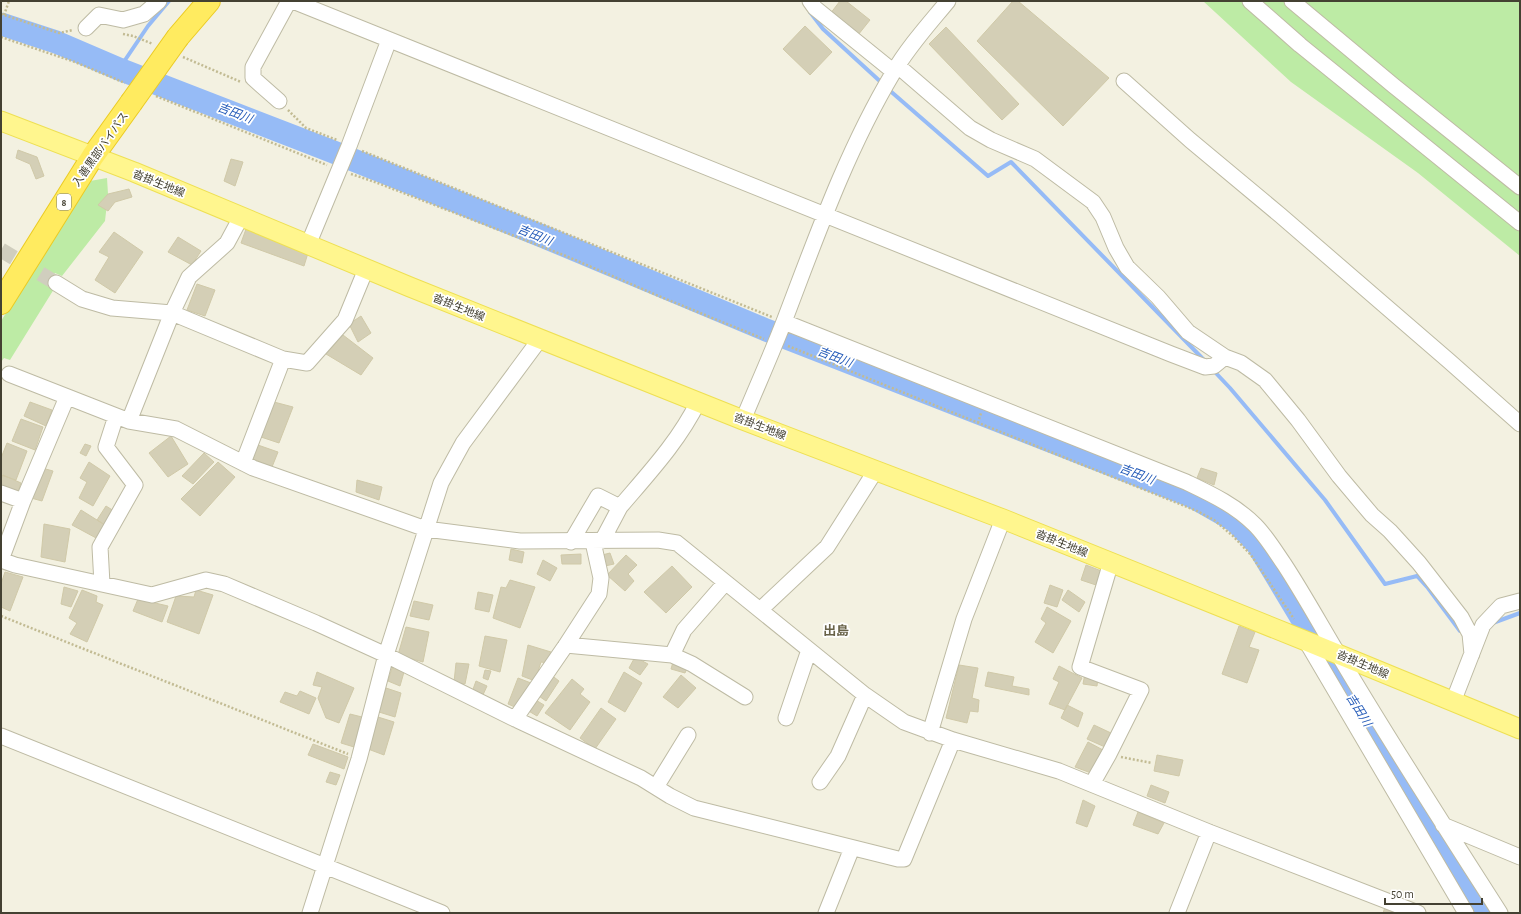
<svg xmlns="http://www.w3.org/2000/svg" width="1521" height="914" font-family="'Alegreya Sans','Noto Sans JP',sans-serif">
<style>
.green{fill:#bdeba5}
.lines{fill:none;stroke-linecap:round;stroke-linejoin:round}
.stream{stroke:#96bbf6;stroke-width:4}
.river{stroke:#96bbf6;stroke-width:23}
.building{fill:#d4cfb6;stroke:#d0c9a8}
.minor-tunnel{stroke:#d0cebe;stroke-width:15;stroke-dasharray:15 8;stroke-linecap:butt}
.minor-casing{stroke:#bebba4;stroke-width:17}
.major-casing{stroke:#eee054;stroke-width:21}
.highway-casing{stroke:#ebcb23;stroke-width:24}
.path{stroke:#c2bb93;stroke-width:2.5;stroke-dasharray:2 2;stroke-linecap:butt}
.minor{stroke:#fff;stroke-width:15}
.major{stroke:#fff68e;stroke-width:19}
.highway{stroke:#ffeb60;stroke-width:22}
.highway-bridge-casing{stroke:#ebcb23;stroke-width:24;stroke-linecap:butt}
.highway-bridge{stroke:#ffeb60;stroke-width:22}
.labels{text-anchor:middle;stroke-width:3.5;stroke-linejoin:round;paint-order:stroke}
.shield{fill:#fff;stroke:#7c7a70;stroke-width:1}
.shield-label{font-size:10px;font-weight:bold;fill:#444132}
.street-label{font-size:11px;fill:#444132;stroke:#fff}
.water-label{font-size:12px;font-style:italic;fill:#235ab8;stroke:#fff}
.quarter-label{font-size:13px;font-weight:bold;fill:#686248;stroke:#fff}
</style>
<rect width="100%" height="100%" fill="#f3f1e1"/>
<path class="green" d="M1203,1H1520V256L1418,173L1291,82Z
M107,178L108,194L105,221L62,276L55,273L47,283L54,289L10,360L4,358L1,362V321L90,181Z"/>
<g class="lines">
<path class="stream" d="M810,12L823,29L883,84
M119,69L148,26L169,1
M888,89L988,176L1011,162L1204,360
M1213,370L1230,388L1325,500L1385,584L1417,576L1428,588L1460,631L1464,630
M1490,624L1520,613"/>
<path class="river" d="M1,24L56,42L119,69L331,151L542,236L766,330L1191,496L1235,521L1257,544L1344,689L1484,913"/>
</g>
<path class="building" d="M840,1H846L870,20L858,35L830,14Z
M1013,1H1018L1109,78L1063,126L977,41Z
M805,26L832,52L810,75L783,49Z
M946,27L1019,104L1002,120L929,44Z
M18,150L37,157L44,176L36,179L30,164L16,158Z
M231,159L243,162L235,186L224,181Z
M129,189L132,197L115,202L108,211L98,205L108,194Z
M246,229L308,253L304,266L241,243Z
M114,232L143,252L115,293L95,280L109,257L99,252Z
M178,237L201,251L192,265L168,252Z
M197,284L215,290L205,316L187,310Z
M361,316L371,333L358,342L349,324Z
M343,335L373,358L361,375L326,354Z
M30,402L52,410L46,426L24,416Z
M274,402L293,407L279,443L261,437Z
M21,419L43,427L35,450L12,441Z
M171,436L188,464L168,477L149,453Z
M7,443L27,451L16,480L1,475V458Z
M85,444L91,446L86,456L80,453Z
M255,444L278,452L272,467L251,458Z
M204,453L214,462L193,484L182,476Z
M89,462L110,476L93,506L79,498L87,482L80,478Z
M218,462L235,477L200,516L181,499Z
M42,468L53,471L42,501L31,498Z
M1201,468L1217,473L1214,485L1197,478Z
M3,475L21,483L17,495L1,487V479Z
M357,480L382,487L379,500L356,492Z
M106,506L114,511L105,525L97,520Z
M81,510L105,525L98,539L72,525Z
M44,524L70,529L65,562L41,557Z
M511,549L524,552L522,563L509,560Z
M610,553L614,564L605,566L602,555Z
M581,554V564H562L561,555Z
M626,555L637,565L628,574L634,581L625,591L607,575Z
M543,560L557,568L550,581L537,574Z
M1086,565L1104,572L1099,586L1081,580Z
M672,566L692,587L666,613L644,592Z
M5,572L23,577L10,611L1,607V584Z
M510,580L535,587L520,628L493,618L501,587L506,588Z
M1050,585L1063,590L1057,607L1044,603Z
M64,587L78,591L71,607L61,604Z
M82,590L97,596L96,602L103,605L87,642L70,634L77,623L69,618Z
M196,590L213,595L199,634L167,622L176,596L194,597Z
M1068,590L1085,602L1079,612L1062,600Z
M478,592L493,595L489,612L475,609Z
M138,599L168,606L162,622L133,611Z
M414,601L433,605L429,620L410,616Z
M1047,607L1071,621L1053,653L1035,642L1046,623L1041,619Z
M1239,626L1255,632L1249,647L1259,650L1247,683L1222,674Z
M406,627L429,632L423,662L398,655Z
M485,636L507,640L500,672L479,666Z
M528,645L551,652L548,663L541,662L535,681L522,676Z
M635,657L648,664L640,675L629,668Z
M673,662L688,666L685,673L671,669Z
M456,663L469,664L465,684L454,682Z
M959,665L978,668L972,698L979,700L978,712L970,711L967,723L946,718Z
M1059,666L1082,678L1065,710L1049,704L1059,682L1053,679Z
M392,668L404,672L400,686L388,681Z
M485,670L491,671L488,680L483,678Z
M317,672L354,688L339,723L326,718L318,698L322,687L313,685Z
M624,672L642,683L625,712L608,702Z
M988,672L1014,677L1012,686L1029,689V695L985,686Z
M1085,673L1098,677L1097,686L1083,684Z
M550,674L559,681L546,701L536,694Z
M681,675L696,688L678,708L663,697Z
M518,678L531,683L517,708L508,704Z
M572,679L584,689L580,694L590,702L570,730L545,713Z
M476,681L487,686L482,697L472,692Z
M386,688L401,693L395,717L379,712Z
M300,691L316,698L309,714L280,702L285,692L297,696Z
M534,699L544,705L537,716L527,710Z
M1067,705L1083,713L1078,727L1061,718Z
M601,708L616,719L595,749L580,738Z
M350,714L362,717L354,747L341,743Z
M378,717L394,722L384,755L368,749Z
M1094,725L1111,733L1105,747L1087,739Z
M1088,742L1103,750L1091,773L1075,767Z
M313,744L348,757L344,769L308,755Z
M1157,755L1183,760L1179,776L1154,771Z
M330,772L340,775L336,785L326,782Z
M1151,785L1169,792L1165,803L1147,796Z
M1083,800L1095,806L1087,827L1076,823Z
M1138,812L1164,823L1158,834L1133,825Z
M1385,907L1400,913H1383Z"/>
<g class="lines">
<path class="minor-tunnel" d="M1,250L56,283"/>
<g class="minor-casing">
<path id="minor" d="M293,1L1171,354L1205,367L1214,366L1225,357L1188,332L1158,297L1127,267L1116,248L1103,217L1093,202L1035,159L991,140L970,128L898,66
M810,1L815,8L894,72
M1250,1L1300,45L1520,223
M1292,1L1394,86L1520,187
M86,28L99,15L123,20L144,14L159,1
M1124,81L1190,140L1280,215L1449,361L1520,424
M279,101L253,78V67L289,1
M241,217L227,243L189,277L172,313L283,359L243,463
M308,245L349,146L389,40
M56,283L82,299L112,308L172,313L129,421
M784,322L1186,482C1211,494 1235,505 1255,525C1266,536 1275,551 1284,564C1303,593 1320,624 1338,654C1390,742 1445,827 1500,913
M1225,357L1241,363L1265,380L1298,420L1339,476L1372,515L1390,531L1419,563L1461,617L1470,634L1472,654
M283,359L307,363L345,320L366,269
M9,374L129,421L176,429L253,468L426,529L520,541L658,540L677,543L865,695L904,722L953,740L1059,771L1209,832L1418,913
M743,420C757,386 772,353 785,319C817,235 847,150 893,73C908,47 929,24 948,1
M1,493L23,501L1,560
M23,501L67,397
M620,507C648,474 679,441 698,402
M571,542L598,496L620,507L602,541
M1,560L15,565L152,595L206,580L224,584L316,623L386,655L515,719L641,778L670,796L694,808L898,859H904L953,740
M102,584L100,547L135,485L106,447L116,416
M760,610L827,547L876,470
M1306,641L1466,913
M566,645L672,655L684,630L725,583
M672,655L692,664L745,697
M1453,702L1483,625L1501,606L1520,601
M786,718L809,650
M515,719L566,645L599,594L601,578L593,542
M930,733L964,619L1003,519
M1,736L442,913
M820,782L838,756L865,695
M1092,784L1109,754L1141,690L1080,667L1111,562
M656,787L688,735
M1443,825L1520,857
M310,913L359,759L386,655L441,483L463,443L540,339
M826,913L852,848
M1177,913L1209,832"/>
</g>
<g class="major-casing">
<path id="major" d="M1,121L134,172L410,287L743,420L1003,519L1306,641L1520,729"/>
</g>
<g class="highway-casing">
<path id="highway" d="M178,37L209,1
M1,303L93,156L131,103"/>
</g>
<path class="path" d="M1,14L59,33L73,30
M4,15L9,1
M123,34L133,36L153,44
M1,37L75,62L125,83
M183,57L241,82
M156,96L327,165
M288,110L306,128L337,140
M362,151L772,317
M351,174L375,182L566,256L661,297L764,339
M788,346L1197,511L1214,520L1233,536L1251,555L1294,619
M978,423L981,413
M1,616L348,754
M1121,757L1152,763"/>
<use href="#minor" class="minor"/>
<use href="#major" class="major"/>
<use href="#highway" class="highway"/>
<g class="highway-bridge-casing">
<path id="highway-bridge" d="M131,103L178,37"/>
</g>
<use href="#highway-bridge" class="highway-bridge"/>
</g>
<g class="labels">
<rect class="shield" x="57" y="194" width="14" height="16" rx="3"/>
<g class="shield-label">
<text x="64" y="206">8</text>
</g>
<g class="street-label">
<text transform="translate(100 149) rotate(-55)" y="4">入善黒部バイパス</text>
<text transform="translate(159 183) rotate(22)" y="4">沓掛生地線</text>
<text transform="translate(459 307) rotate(22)" y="4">沓掛生地線</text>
<text transform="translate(760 426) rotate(21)" y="4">沓掛生地線</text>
<text transform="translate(1062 543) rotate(22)" y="4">沓掛生地線</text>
<text transform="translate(1363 664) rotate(23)" y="4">沓掛生地線</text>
</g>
<g class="water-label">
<text transform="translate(235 113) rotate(21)" y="4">吉田川</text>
<text transform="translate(535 235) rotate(22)" y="4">吉田川</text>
<text transform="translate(835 357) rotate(21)" y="4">吉田川</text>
<text transform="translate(1137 474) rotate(21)" y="4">吉田川</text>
<text transform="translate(1359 710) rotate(58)" y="4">吉田川</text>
</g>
<g class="quarter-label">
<text x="836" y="635">出島</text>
</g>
</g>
<rect width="1521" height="914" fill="none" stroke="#444132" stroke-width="4"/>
<path d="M1385 898v6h97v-6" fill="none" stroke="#444132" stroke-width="2"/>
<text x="1391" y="898" font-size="12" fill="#444132" stroke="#ffffff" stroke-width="3" paint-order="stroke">50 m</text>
</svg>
